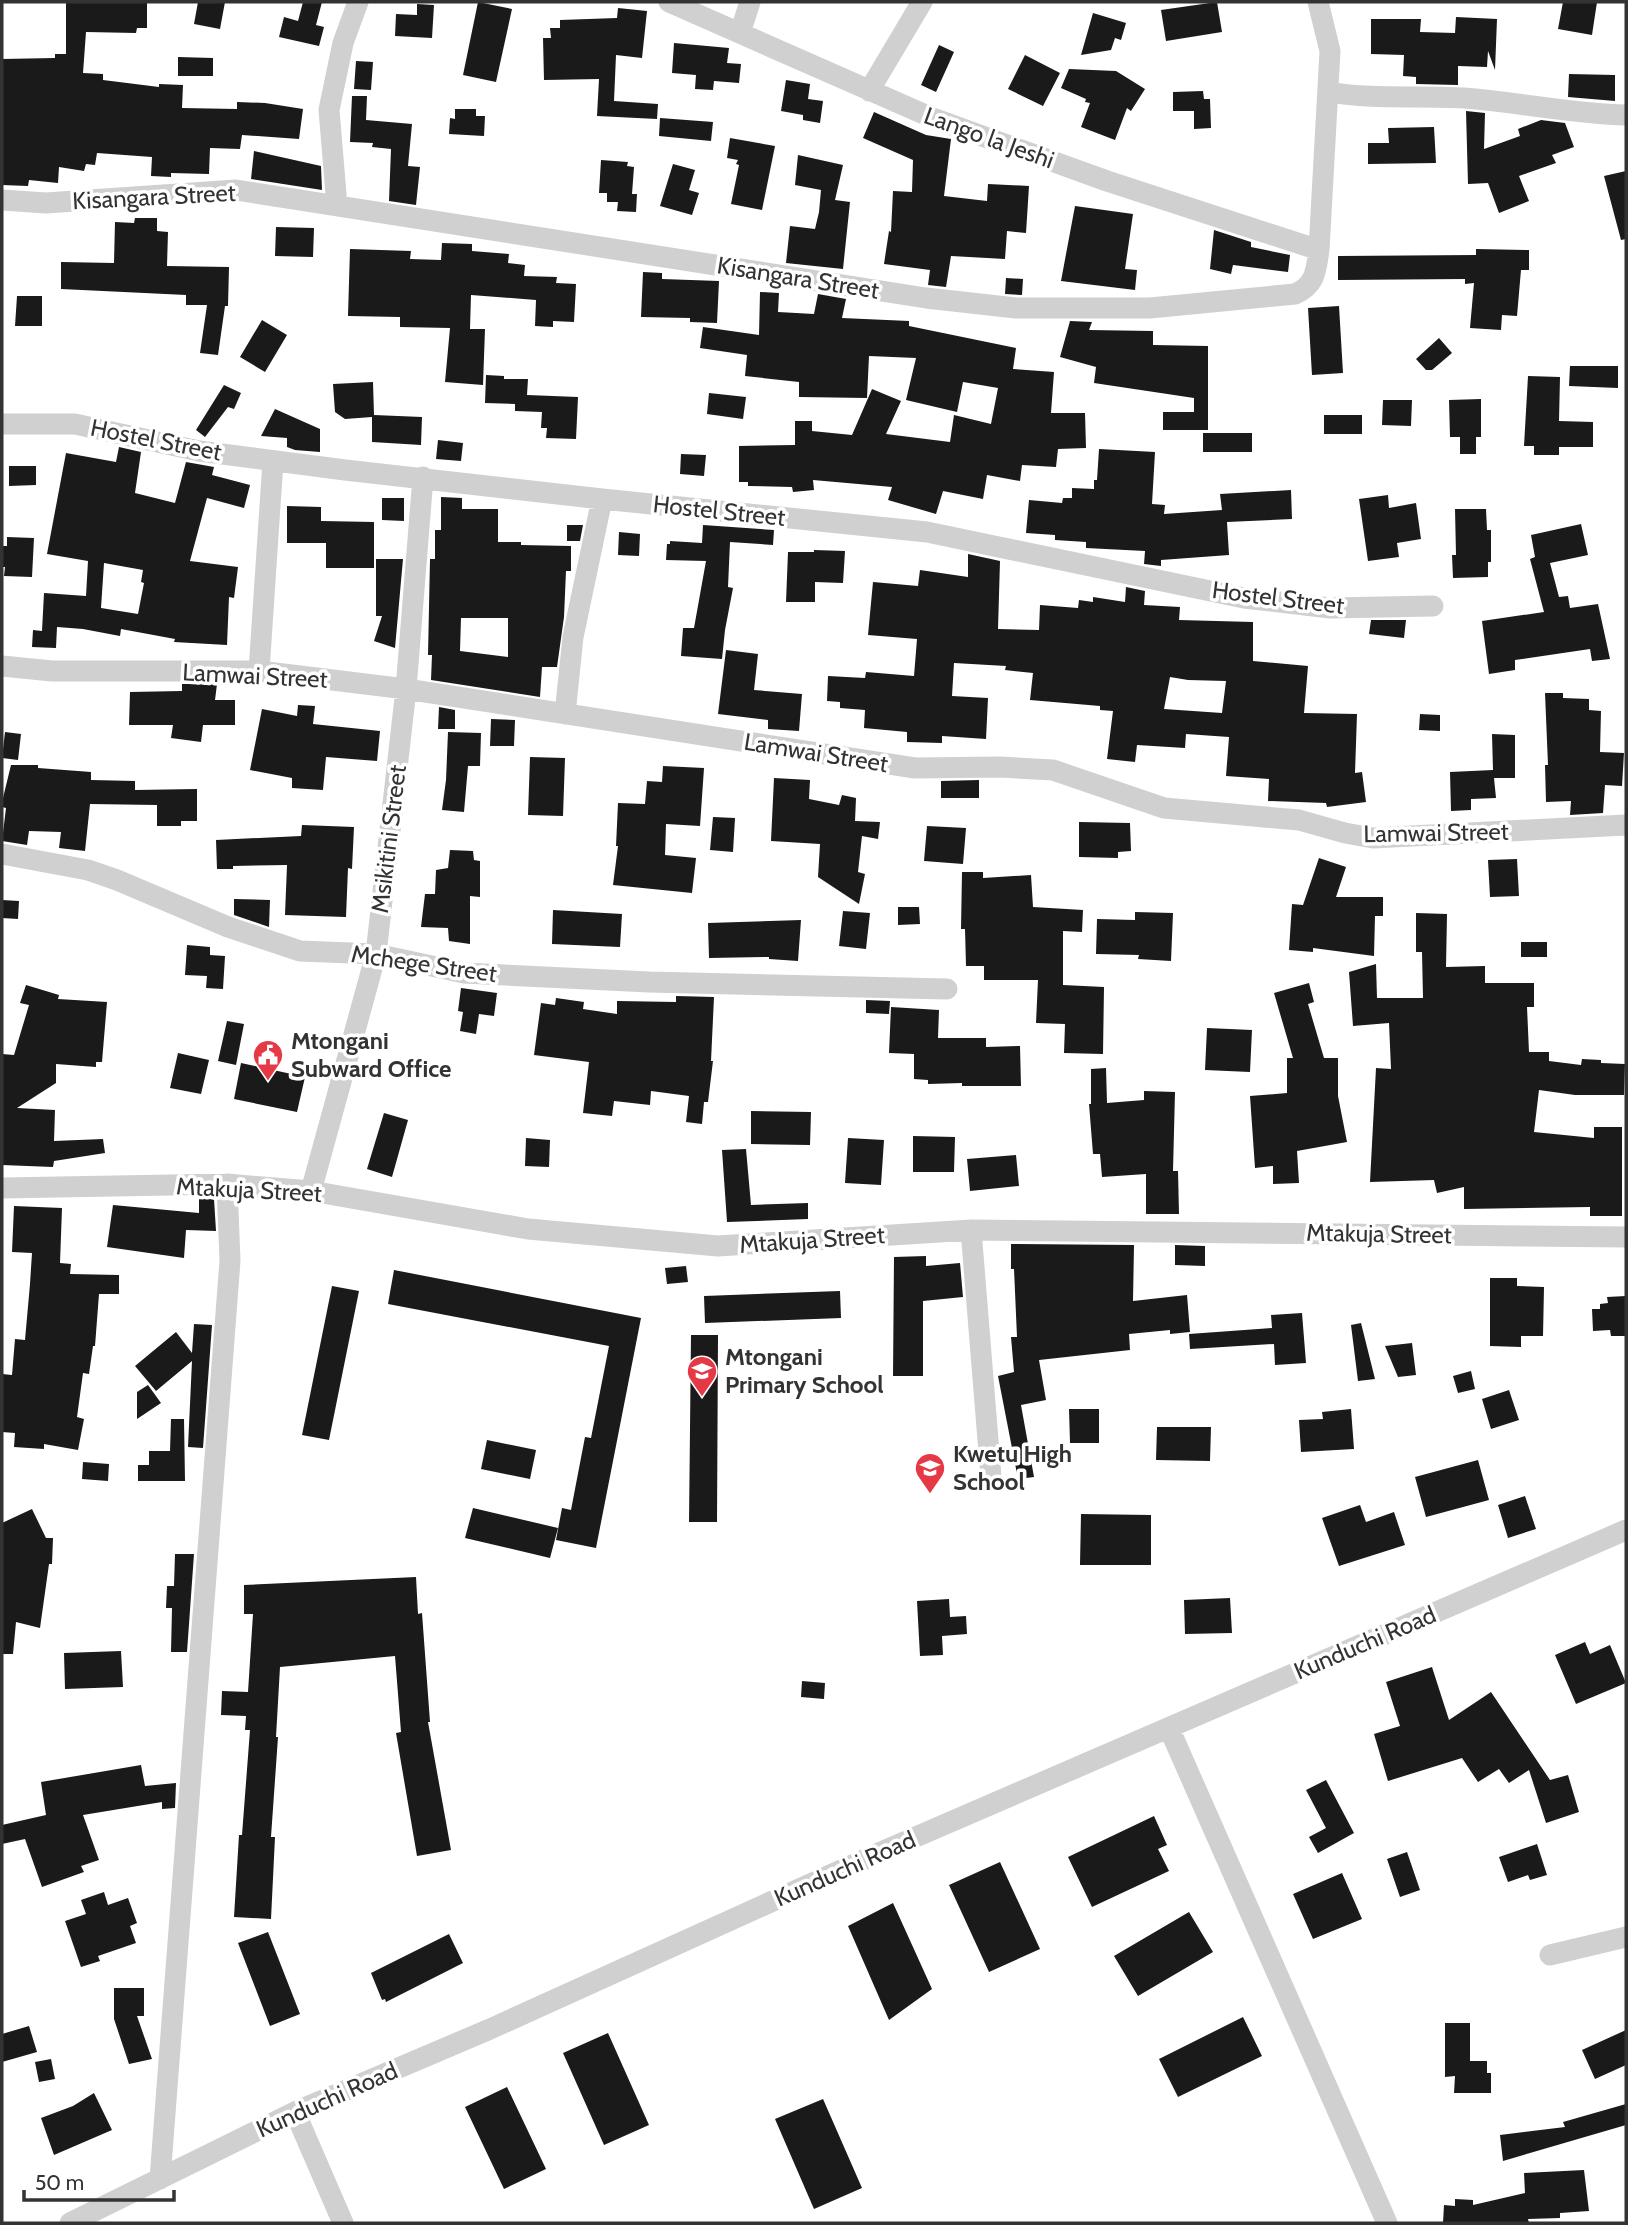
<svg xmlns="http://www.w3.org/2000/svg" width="1628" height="2225" font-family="Cabin,sans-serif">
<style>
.building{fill:#1a1a1a;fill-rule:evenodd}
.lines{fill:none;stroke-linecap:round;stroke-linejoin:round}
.minor{stroke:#d0d0d0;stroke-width:21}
.labels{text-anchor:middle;stroke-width:7;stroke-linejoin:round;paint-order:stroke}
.street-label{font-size:24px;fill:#333;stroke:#fff}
.poi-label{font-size:24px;font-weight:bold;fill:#333;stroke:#fff;text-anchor:start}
</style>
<rect width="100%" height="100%" fill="#fff"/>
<path class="building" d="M66,2H147V28H137L136,33L86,32L83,73L103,74V80L159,87V84L183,85L182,108L237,109V102L265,103L303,109L299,139L242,135L240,149L210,148L209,174L171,173V177L151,176L152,157L97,153L95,165L86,164L84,171L59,167L58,183L29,180L28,186L2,185V59L55,58V54H66Z
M198,2H225L220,29L194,24Z
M303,2H322L316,25L324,27L319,46L279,37L284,17L298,21Z
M478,2L512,9L496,82L463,75Z
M1217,2L1222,32L1166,41L1161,10Z
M1563,2H1597L1592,35L1558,29Z
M417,4L434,5L432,38L395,36L396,14L417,15Z
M618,8L647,11L642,58L616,55L614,101L658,104L657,119L597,116L599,79L544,80L543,38H551L550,28H560V20L617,18Z
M1093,13L1126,23L1121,40L1115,38L1111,50L1081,55Z
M1456,17L1497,19L1495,70L1488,51L1487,67L1458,66V85L1416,84V77L1403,76L1404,55L1371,54V19H1421L1420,32L1455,33Z
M674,43L729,48L727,63L741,64L739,83L714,81L713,90L695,89L696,75L672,73Z
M939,45L954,52L936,92L921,85Z
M1025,55L1060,73L1043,106L1008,89Z
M178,57L213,58V76H178Z
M356,61L373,62L371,90L354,89Z
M1069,69L1116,71L1145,89L1131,111L1127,108L1115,140L1081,127L1090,103L1085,102L1086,99L1061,88Z
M1569,74L1615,75V101L1568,97Z
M786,80L810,84L808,99L823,101L820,123L803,120V115L781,111Z
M1203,91L1204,99H1210L1211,128L1194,129V111H1173V92Z
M352,96H367L366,120L412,124L408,166L420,167L416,205L389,201L391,149L372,147L373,143L350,142Z
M455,109H476V116H485L484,136L449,134L450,118L455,119Z
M1466,111L1485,113L1484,149L1520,136L1518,129L1541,120L1565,123L1574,147L1552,155L1556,163L1519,176L1529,201L1499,213L1488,183L1468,184Z
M874,112L926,135L951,139L944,196L987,201L988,184L1029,186L1026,233L1007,231L1005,259L951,256L946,287L928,285L930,270L884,264L889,231L891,232L893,191L912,192L913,160L863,138Z
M660,118L713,122L711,141L659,136Z
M1434,127L1436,163L1368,164V143H1389L1388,128Z
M730,138L775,146L762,210L731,204L739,165L736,164L738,160L727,158Z
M254,151L321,166L322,190L251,179Z
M798,155L843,165L835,200L850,202L843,269L786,263L790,226L815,229L819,212L821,190L795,185Z
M601,160L628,162L627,166L634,167L632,194H637L636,212L617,211L618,202H607V193H599Z
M673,164L695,170L689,190L699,193L692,215L660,206Z
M1626,171V239L1621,240L1604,176Z
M1075,206L1133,214L1125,269L1137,270L1135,290L1061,281Z
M135,218H157V231L168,232L167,266L229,267L228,306H225L218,355L200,353L207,305H186V295L61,289V262L114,263L115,222L134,223Z
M276,227L314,228L313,257L275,256Z
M1214,230L1251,242V247L1290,255L1288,272L1233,265L1231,274L1210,269Z
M442,243L472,244V251L509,254L508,263L525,265L524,276L557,277L556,283L576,284L574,322L553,321V327L535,326L536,300L471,295L470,329H485L483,385L445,382L450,328L400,327V317L348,316L350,249L411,251L410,259L441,260Z
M1476,249L1529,250V270H1521L1517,316L1502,315L1501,330L1470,328L1474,283L1465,284V279L1338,280V256L1476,255Z
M643,272L662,273V279L719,281L717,323L690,322V318L641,317Z
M1006,278L1023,279L1022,295L1005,294Z
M760,292L779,293L778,312L814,314L818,294L846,299L842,318L909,321V326L1016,348L1013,369L1054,372L1051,413H1085L1086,448L1058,449L1056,467L1022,465L1020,481L987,475L983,499L943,491L936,514L888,500L892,487L813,480L814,490L793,492L792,487L748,486V482H739V446L795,445V421H812V431L852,435L872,389L901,401L886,434L950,442L954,415L991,424L998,388L963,382L957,412L906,400L916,358L869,356L867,398L799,397V382L745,376L747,355L700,348L703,327L759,335Z
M17,296H42V326H15Z
M1339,306L1343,373L1312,375L1308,308Z
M262,320L287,335L265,372L240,357Z
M1070,321L1092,322L1089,330L1153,331V345L1208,346V430H1163V412H1194V398L1094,383L1096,367L1060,357Z
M1439,338L1452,353L1432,370H1426L1416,359Z
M1570,366H1618V388L1569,386Z
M486,375L504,376V379H528L527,395L578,397L576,439L546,438L547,428H541L542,412L515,411V404L485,403Z
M1528,376L1560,377L1559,421L1593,422V447H1559V455H1534V446H1524Z
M373,382L374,415L422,417L421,445L372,442V417L345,419L335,412L333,384Z
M224,385L241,393L234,409L228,407L205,437L196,430Z
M709,393L746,397L743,419L707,414Z
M1481,399V437H1476V454H1460V437H1450L1449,400Z
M1383,400H1412L1411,426L1382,425Z
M275,409L320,429V452L295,450L287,447V438L261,436Z
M1324,415H1362V434H1324Z
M1203,433H1252V452H1203Z
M438,440L463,443L461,461L436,459Z
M119,447L141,452L135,493L175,503L186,462L214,467L212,475L250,485L244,508L207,498L190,561L238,567L234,598L229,597L227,645L174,642L175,639L121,629L120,636L83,629L57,627L56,648L32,647L33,630L42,631L44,593L86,596L88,561L47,554L66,453L116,462ZM104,563L143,570L141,582L144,583L138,614L101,608Z
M1099,449L1155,452L1152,504L1165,505L1164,514L1222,510L1220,494L1291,490L1292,519L1227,522L1229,555L1161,560V566L1144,564L1145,551L1086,548V542L1055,540V535L1026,533L1029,500L1062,503L1063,498H1072V488L1094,489V480H1097Z
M681,454L706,455L704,476L680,474Z
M9,466H36V485L9,486Z
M1388,495L1389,508L1416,503L1421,539L1397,543L1399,557L1368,561L1359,499Z
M441,497L462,498V509H498V542H521V545L571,546V571H566L564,617L557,667H542L540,697L431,680L432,655H428L430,559H435V530H441ZM461,618H508V657L460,651Z
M382,498H404V521L382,520Z
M287,506L321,507V521L374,522V568H326V543H287Z
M1455,509H1486L1487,530H1491V562H1488V577L1453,578L1452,555H1456Z
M1581,524L1588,555L1550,563L1559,597L1568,596L1570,608L1598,604L1610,659L1592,661L1590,649L1515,660V670L1489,674L1482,621L1544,612L1530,559L1535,557L1531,535Z
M567,525H583L580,541H567Z
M703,525L774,530L773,545L730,542L728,587L733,588L725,630L722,659L681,656L683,628H694L706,561L666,560L667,544H670V541L702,543Z
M619,532L640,534L639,556L618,555Z
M7,537L34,538L32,577L4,576L5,567H2V546H7Z
M814,550L845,551L843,583L815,582V602H786L788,552H814Z
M968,554L1000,561L998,629L1039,630L1040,605L1078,608L1079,600L1093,602V597L1125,602L1126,587L1145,591L1144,605L1180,607L1179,620L1253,622V661L1308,666L1304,713L1357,714L1355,773L1362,772L1366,802L1327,807L1326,803L1268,801L1269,779L1226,776L1229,737L1186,734L1185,748L1137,745L1135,762L1107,759L1113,711L1100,710V706L1030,700L1033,673L1005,670L1006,666L954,663L952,696L988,698L986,739L942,736V743L907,742V732L864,728L865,710L840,708V702L827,701L828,676L865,678L866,672L914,676L917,639L868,635L873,582L918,586L920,570L968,577ZM1170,677L1188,680L1226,681L1222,713L1164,709Z
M376,559H403L395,648L374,641L382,616H376Z
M1371,620H1406L1404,638L1369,634Z
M726,650L758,654L754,690L802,694L799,731L768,729V720L718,714Z
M182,684H217L215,700H235V725H203L201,742L171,738L173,725H129L130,692L182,691Z
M1545,693H1563V698L1589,699V710L1601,711L1600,752L1624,753L1622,786L1605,785L1603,813L1570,815L1571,801L1546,802L1545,765H1548Z
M298,705L315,706L313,724L380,731L377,761L326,757L323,790L292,788V778L250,770L262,709L297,716Z
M439,707L455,710V729H438Z
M1420,714L1440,715V731L1419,730Z
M491,719L515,720L514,746H490Z
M5,732L21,734L18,760L2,758Z
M448,732L481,733L480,766H468L464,812L442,810L446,780Z
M1492,734L1515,735V778H1494L1496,798L1471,799V810L1451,811L1450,772L1493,770Z
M530,757L565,758L563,816L528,815Z
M11,765H38V768L91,772V780L135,781V790L197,789V821H181V826H157V805L90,804L85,851L59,848L61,832L29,831L27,845L2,841L6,808L2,807V802Z
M663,766L704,768L700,826L666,824L665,855L696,858L692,893L613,885L618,846H616L618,803L645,804L647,781L662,782Z
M774,778L810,780L809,799L839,805L842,795L856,798L855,821L880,822L878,839L862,836L858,872L865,874L859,904L818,877L820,844L771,841Z
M979,780V798H941V781Z
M713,817L735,818L733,852L710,850Z
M1079,822L1130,823L1131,851L1118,852V858L1079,857Z
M302,825L354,827L352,869L348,868L346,917L285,915L287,865L233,866V869H217L216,840L301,836Z
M927,826L966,828L963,864L924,861Z
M450,850L473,851L474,860L480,861V897L470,896V944L449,941L448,928L421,927L425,894H435L436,870L448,868Z
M1319,858L1346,867L1336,897H1383V916H1375L1374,956L1313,948V952L1289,950L1292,904L1303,905Z
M1517,859L1519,896L1490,897L1488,860Z
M962,872H983V878L1031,875L1033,907L1083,910L1082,932L1063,931V985L1104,987L1103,1054L1064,1053L1065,1024L1036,1023L1038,980H984V966H966L965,929H961Z
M234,899L270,900L269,927L234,915Z
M2,900L19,901L18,919L2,918Z
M898,907H919L920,924L898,925Z
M553,910L622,914L620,947L552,944Z
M843,911L870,913L866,949L839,946Z
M1135,912L1173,913L1171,961L1138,959L1139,955L1096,954L1097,919L1135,920Z
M1416,913L1447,914L1446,967L1485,966V983H1534V1007H1527L1529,1052H1549V1061L1581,1065L1582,1059L1601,1060V1063L1625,1064L1624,1095H1575L1539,1090L1534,1132L1594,1138V1127H1622V1216H1590V1207L1464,1209V1187L1437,1193L1434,1180L1370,1182L1376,1068L1391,1069L1389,1023L1353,1026L1349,972L1376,964L1377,998H1423L1422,952H1416Z
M801,920L798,961L769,959V957L709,958L708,923Z
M1521,942H1547V957H1521Z
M187,945L210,947V955L225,956L223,989L206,988L207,976L185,975Z
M1309,983L1314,1002L1308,1004L1324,1058H1338V1096L1347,1142L1297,1151L1299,1183L1273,1184V1166L1255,1168L1250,1096L1287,1093V1058H1293L1274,993Z
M26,985L59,995L58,999L107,1002L102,1062H96V1067L56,1064V1083L17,1108L55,1110L54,1141L103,1139L105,1153L54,1161L53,1167L2,1165V1054L14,1055L29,1005L20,1003Z
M461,988L497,993L494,1016L479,1014L476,1034L460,1031L463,1012L458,1011Z
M676,996L714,997L711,1061H713L708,1102H704L702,1124L686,1122L689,1096L651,1091L650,1105L614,1101L612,1116L583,1113L589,1062L534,1055L541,1003L555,1005L556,998L584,1002L583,1009L617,1014V1001L676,1002Z
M866,1000L890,1001L889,1014L866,1013Z
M891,1007L939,1010L938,1038H986V1047L1020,1046L1021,1086H962V1083L928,1084V1080L914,1079V1054L889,1053Z
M227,1021L244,1024L236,1065L218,1061Z
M1207,1028L1252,1030L1250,1072L1205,1070Z
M178,1053L209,1060L201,1094L170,1088Z
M241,1063L305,1077L297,1112L234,1099Z
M1106,1068L1107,1103L1144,1100V1091L1175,1092L1173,1171H1178L1179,1214H1146V1174L1102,1177L1100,1154H1093L1089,1104H1091V1069Z
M751,1111L811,1112L810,1145L751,1144Z
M384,1113L408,1120L392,1177L367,1169Z
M913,1136L955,1137L954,1172H913Z
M526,1138L550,1140L549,1167L525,1166Z
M848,1138L884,1140L881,1185L845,1183Z
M746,1149L751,1205L808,1203V1219L727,1222L722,1150Z
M1016,1155L1019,1186L970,1191L967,1159Z
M199,1198L214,1199L216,1231L186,1230L184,1258L107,1247L113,1205L199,1213Z
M14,1206L62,1208L60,1263L71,1264L70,1274L119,1275V1294H99L95,1346H93L89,1374L83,1373L77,1417L84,1419L78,1450L44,1444V1449L14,1447L15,1433L2,1432V1374L12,1375L15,1339L25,1340L30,1284L32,1253L12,1252Z
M1011,1244L1134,1245L1133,1301L1187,1295L1190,1332L1170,1334V1330L1129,1334L1130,1350L1039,1360L1046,1400L1021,1405L1034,1477L1018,1479L998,1376L1014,1372L1011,1337H1017L1014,1269H1011Z
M1175,1245L1205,1246V1266L1175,1265Z
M926,1256V1266L960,1263L963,1297L923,1301V1376H893L894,1257Z
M686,1266L688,1282L667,1284L665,1268Z
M394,1270L641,1318L596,1548L556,1540L562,1508L571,1510L585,1437L591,1438L609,1346L388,1304Z
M1490,1278H1517V1286L1544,1287L1543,1336H1521V1347L1490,1346Z
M332,1286L359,1291L329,1440L302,1435Z
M840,1291L841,1318L705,1323L704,1296Z
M1626,1296V1336H1611L1610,1330L1593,1331L1592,1309H1600V1304L1608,1303L1607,1297Z
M1302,1313L1306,1363L1275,1365L1274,1344L1190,1349L1189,1334L1272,1328L1271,1315Z
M1361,1323L1375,1379L1358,1381L1351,1325Z
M194,1324L212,1325L203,1448L188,1447L192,1361L156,1391L135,1366L176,1332L192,1353Z
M691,1335H718L717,1522H689Z
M1412,1343L1416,1375L1398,1377L1385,1346Z
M1471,1371L1475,1389L1458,1393L1453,1376Z
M148,1385L161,1403L137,1419V1392Z
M1509,1390L1519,1420L1491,1429L1482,1399Z
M1069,1409H1099V1443H1070Z
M1351,1409L1354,1449L1301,1452L1299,1420L1323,1419L1322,1412Z
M171,1419H184L185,1481H138V1465H149V1451H170Z
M1157,1427H1211L1210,1461L1156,1460Z
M487,1440L536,1450L530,1479L481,1469Z
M1478,1460L1489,1500L1426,1517L1415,1477Z
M83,1462L109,1464L108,1481L82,1479Z
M1525,1496L1536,1529L1508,1538L1498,1505Z
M1360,1505L1366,1522L1394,1512L1405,1545L1339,1566L1322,1518Z
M473,1508L558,1528L550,1558L465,1538Z
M32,1509L46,1538H53L52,1564H49L40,1628L16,1622L13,1654H2V1523Z
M1081,1514L1151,1515V1565H1080Z
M175,1554H194L187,1652H171L172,1608H166L167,1586H174Z
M416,1577L418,1614L422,1613L430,1722H428L451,1850L417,1856L396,1733L401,1732L395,1656L280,1667L276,1737H278L271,1837H275L271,1919L234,1917L239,1835H242L250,1730H245L246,1716L221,1715L222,1691L248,1692L253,1614H244V1585Z
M1230,1598L1232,1633L1185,1634L1184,1600Z
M949,1599L950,1617L966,1616L967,1634L942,1636L943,1655L920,1656L917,1601Z
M1585,1642L1590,1654L1610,1645L1626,1683L1576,1704L1555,1655Z
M121,1651L123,1687L65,1689L64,1653Z
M1432,1667L1449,1720L1491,1692L1550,1780L1568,1775L1579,1812L1546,1823L1529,1770L1509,1783L1499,1769L1478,1782L1462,1758L1388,1781L1374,1734L1400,1726L1386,1682Z
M802,1681L825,1683L824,1699L801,1697Z
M141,1765L145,1786L176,1783L175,1808L162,1809V1802L83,1815L99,1860L81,1866L84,1872L42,1887L25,1839L2,1844V1825L46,1815L41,1782Z
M1326,1780L1354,1833L1318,1853L1309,1837L1326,1828L1306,1790Z
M1154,1816L1167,1845L1158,1849L1169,1871L1092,1907L1068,1857Z
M1537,1844L1547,1875L1530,1880L1528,1875L1508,1882L1499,1857Z
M1407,1852L1420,1890L1400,1897L1387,1859Z
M1000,1862L1040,1949L989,1972L949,1885Z
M1342,1873L1362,1919L1313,1939L1293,1894Z
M104,1892L108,1905L128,1898L137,1923L130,1926L136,1943L98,1956L100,1961L81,1967L65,1921L86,1914L81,1900Z
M893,1903L932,1989L889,2020L848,1926Z
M1189,1912L1213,1952L1138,1996L1114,1956Z
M268,1932L300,2014L270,2026L238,1943Z
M449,1934L463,1963L386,2002L385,1999L382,2000L371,1973Z
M114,1988H144V2016H137L152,2059L129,2064L114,2019Z
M1243,2017L1262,2056L1178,2097L1159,2059Z
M1445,2023H1470V2061H1487V2073H1491V2093H1454L1455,2076L1445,2077Z
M29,2026L37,2052L2,2062V2034Z
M1626,2030V2065L1595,2079L1582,2050Z
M608,2033L649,2125L604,2145L563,2053Z
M51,2059L55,2079L39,2082L35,2062Z
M507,2087L546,2169L504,2189L465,2107Z
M94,2093L112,2130L54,2155L41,2118L73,2106Z
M823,2099L862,2188L814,2209L775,2119Z
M1626,2104V2125L1503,2161L1500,2135L1565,2127L1563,2122Z
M1584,2170L1589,2211L1560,2213V2218L1528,2219L1529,2223H1443L1444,2205L1455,2206V2199L1473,2200V2205L1525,2193L1524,2173Z"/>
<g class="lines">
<path class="minor" d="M669,2L935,119L1107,181L1319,250
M740,33L750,2
M869,91L922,2
M1329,92C1374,100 1419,95 1464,98C1518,102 1572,114 1626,115
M2,200L46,203L236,190L926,298L1016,308H1150L1295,294C1316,285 1316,270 1319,250L1330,51L1318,2
M337,206L329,110L343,43L358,2
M2,424H75L199,451L345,470L602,499L927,532L1244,598L1330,608L1433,606
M2,666L52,671H259L406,689L915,768L1000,767L1053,770L1164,808L1299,820L1345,833L1373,838L1626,825
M259,671L273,461
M565,714L573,637L602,499
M2,854L88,870L117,880L228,927L300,951L376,954L464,973L649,982L947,989
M2,1188L227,1184L311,1191L528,1229L718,1246L971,1230L1626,1237
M311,1191L376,954L406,689L423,477
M971,1230L991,1477
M1169,1728L1387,2223
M1550,1955L1626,1937
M295,2112L343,2223
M160,2179L230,1261L227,1184
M70,2223L295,2112L490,2029L881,1852L1626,1530"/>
</g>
<defs>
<g id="civic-pin" transform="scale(1.575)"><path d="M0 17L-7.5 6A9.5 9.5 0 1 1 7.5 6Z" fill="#e63946" stroke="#fff"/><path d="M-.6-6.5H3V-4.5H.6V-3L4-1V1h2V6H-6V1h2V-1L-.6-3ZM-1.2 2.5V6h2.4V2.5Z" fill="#fff"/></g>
<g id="school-pin" transform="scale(1.575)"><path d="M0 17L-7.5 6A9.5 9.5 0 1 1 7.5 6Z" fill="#e63946" stroke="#fff"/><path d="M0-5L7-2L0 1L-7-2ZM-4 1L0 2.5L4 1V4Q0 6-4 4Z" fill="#fff"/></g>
</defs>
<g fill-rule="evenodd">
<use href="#civic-pin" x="268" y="1055"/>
<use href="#school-pin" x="702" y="1371"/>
<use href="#school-pin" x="930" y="1468"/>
</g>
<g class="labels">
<g class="street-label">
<text transform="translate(989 138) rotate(20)" y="8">Lango la Jeshi</text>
<text transform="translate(154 197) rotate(-3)" y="8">Kisangara Street</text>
<text transform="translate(798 278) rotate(9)" y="8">Kisangara Street</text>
<text transform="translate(156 440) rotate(11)" y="8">Hostel Street</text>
<text transform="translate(719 511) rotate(6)" y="8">Hostel Street</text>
<text transform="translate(1278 598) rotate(7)" y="8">Hostel Street</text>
<text transform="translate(255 676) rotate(3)" y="8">Lamwai Street</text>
<text transform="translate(816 753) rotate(9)" y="8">Lamwai Street</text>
<text transform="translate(1436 833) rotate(-1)" y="8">Lamwai Street</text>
<text transform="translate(389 839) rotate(-83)" y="8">Msikitini Street</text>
<text transform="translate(424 964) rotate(8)" y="8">Mchege Street</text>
<text transform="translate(249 1190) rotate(3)" y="8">Mtakuja Street</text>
<text transform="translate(1379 1234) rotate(1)" y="8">Mtakuja Street</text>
<text transform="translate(812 1240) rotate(-4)" y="8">Mtakuja Street</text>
<text transform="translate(1365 1643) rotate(-23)" y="8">Kunduchi Road</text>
<text transform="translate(845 1869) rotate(-24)" y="8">Kunduchi Road</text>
<text transform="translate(327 2100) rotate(-24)" y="8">Kunduchi Road</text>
</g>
<g class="poi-label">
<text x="291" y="1049">Mtongani<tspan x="291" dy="28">Subward Office</tspan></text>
<text x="725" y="1365">Mtongani<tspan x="725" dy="28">Primary School</tspan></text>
<text x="953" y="1462">Kwetu High<tspan x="953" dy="28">School</tspan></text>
</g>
</g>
<rect width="1628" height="2225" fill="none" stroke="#333333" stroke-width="7"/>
<path d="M24 2190v10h150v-10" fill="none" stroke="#333333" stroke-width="3.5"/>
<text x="35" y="2190" font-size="21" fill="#333333" stroke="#ffffff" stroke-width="5" paint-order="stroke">50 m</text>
</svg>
